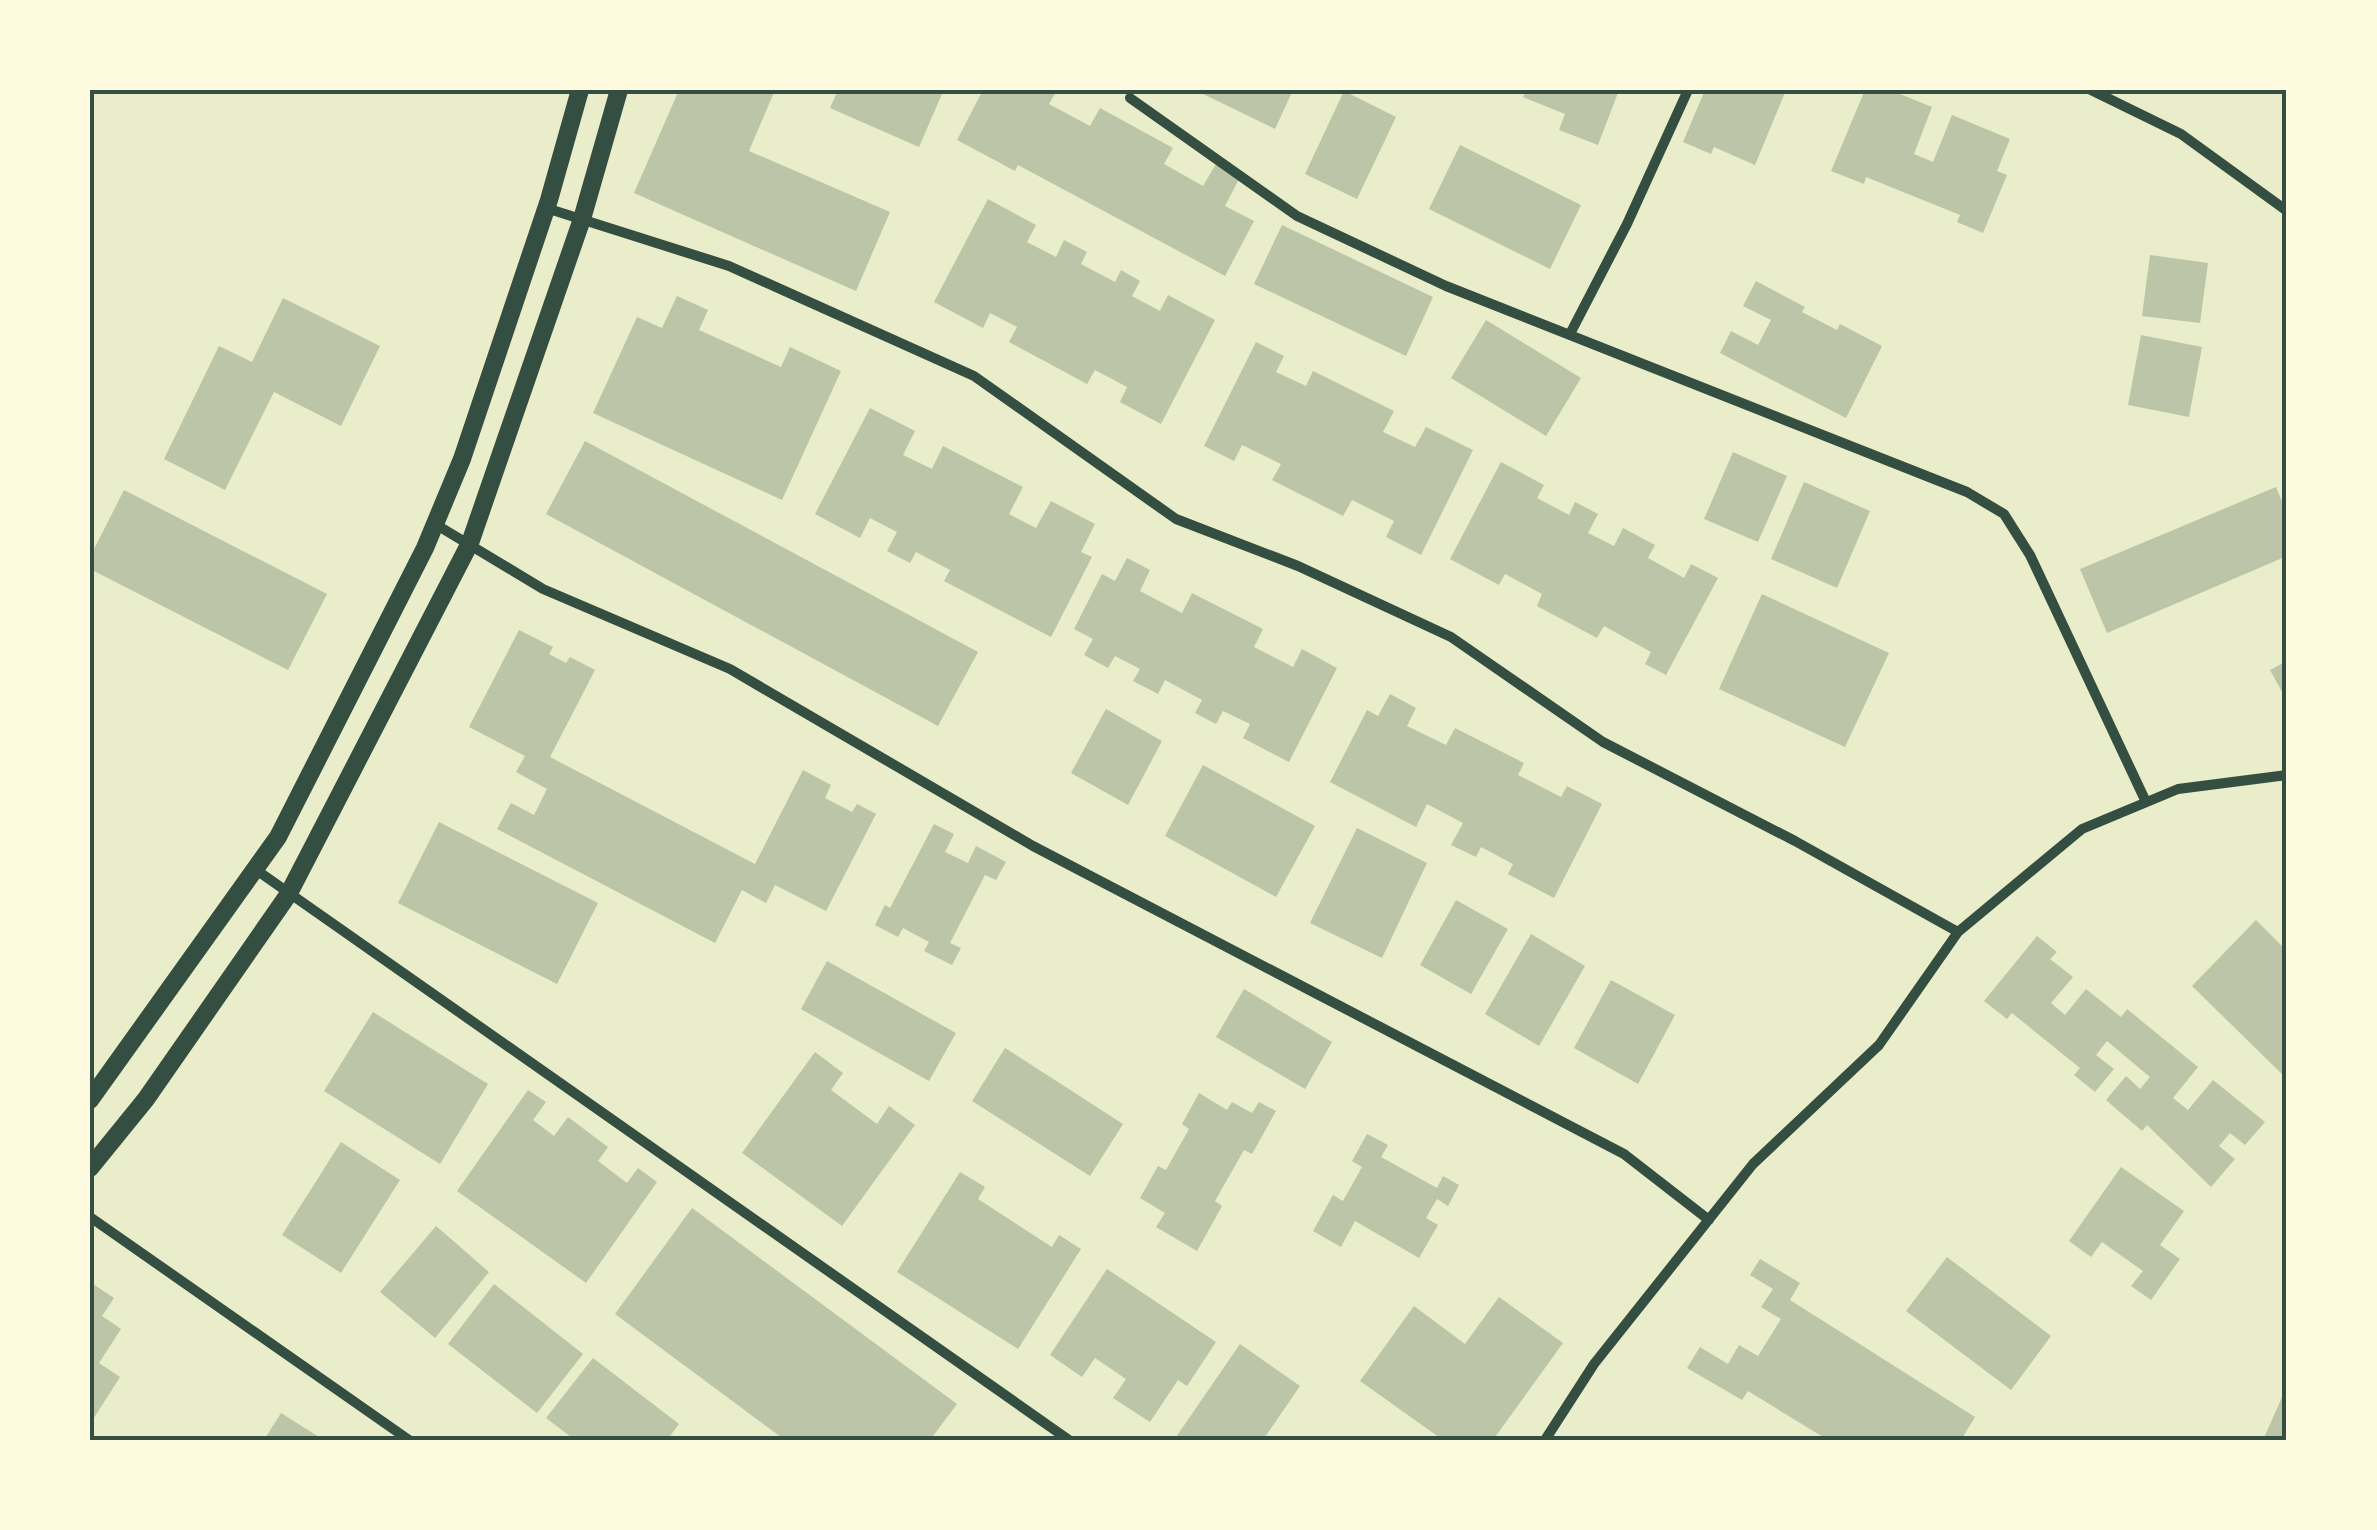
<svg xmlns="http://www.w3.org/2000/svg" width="2377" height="1530" font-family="Quicksand,sans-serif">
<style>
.building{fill:#bcc5a7}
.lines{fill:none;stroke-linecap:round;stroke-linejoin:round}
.minor{stroke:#344e41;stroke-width:10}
.tertiary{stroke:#344e41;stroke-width:18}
.neatline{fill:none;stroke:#344e41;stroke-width:4}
</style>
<rect width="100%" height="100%" fill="#e9edc9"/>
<path class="building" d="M679,90H775L749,151L890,212L856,291L634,193Z
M838,90H935L942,94L919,147L830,108Z
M983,90H1057L1049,104L1090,126L1100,108L1173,148L1164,164L1203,186L1216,164L1240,177L1225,206L1254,221L1225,276L1018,165L1015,171L957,140Z
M1195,90H1293L1275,129Z
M1526,90H1619L1598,145L1559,130L1565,114L1523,97Z
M1705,90H1786L1755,165L1714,147L1711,154L1683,142Z
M1865,90H1890L1932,107L1914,154L1933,162L1952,115L2010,139L1997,171L2007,175L1983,233L1957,222L1960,215L1866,177L1864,184L1831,171Z
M1344,91L1396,117L1357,199L1305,174Z
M1460,145L1581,205L1550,269L1429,209Z
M988,199L1036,225L1027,242L1056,257L1064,240L1087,252L1081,264L1115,282L1121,270L1140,281L1132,296L1160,311L1168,295L1215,320L1161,424L1120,402L1127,387L1095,370L1087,384L1009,342L1017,327L990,313L983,328L934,302Z
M1282,225L1433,297L1406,356L1254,284Z
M2150,255L2208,263L2200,323L2142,316Z
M1756,281L1805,307L1802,312L1837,330L1840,324L1882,346L1846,418L1720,353L1731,331L1758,345L1771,320L1743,306Z
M677,296L708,310L699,330L781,367L790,347L841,371L782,500L593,413L637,317L662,328Z
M283,298L380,346L341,426L274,392L225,490L164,459L219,346L252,362Z
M1486,320L1581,378L1546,436L1451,378Z
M2141,335L2202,347L2189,417L2128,405Z
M1256,342L1284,356L1276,372L1306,386L1313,371L1394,411L1383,432L1415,447L1426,427L1473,450L1421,555L1386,537L1394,521L1352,500L1343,516L1272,480L1281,464L1242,445L1234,461L1204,446Z
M870,408L915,431L903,455L932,469L943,446L1023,487L1009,514L1036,528L1051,501L1095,524L1081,552L1092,557L1051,637L944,581L950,570L916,552L910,563L887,551L897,532L870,518L860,538L815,514Z
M585,441L978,652L938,726L546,514Z
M1733,452L1787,476L1758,542L1704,519Z
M1501,462L1544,485L1537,498L1569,515L1575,502L1598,514L1588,533L1614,546L1623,528L1655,545L1648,558L1684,578L1691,564L1718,578L1666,675L1645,664L1651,652L1604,626L1597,638L1537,606L1542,594L1505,574L1499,585L1450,559Z
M1804,482L1870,511L1837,588L1771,559Z
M2276,487L2287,513V556L2107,633L2080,569Z
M124,490L327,594L288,670L90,569V557Z
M1127,558L1150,570L1140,591L1182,613L1192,593L1263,629L1254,647L1293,667L1302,649L1337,668L1289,762L1243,738L1250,724L1223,711L1216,724L1195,713L1202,700L1165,680L1158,694L1133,681L1140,669L1115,656L1108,668L1084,655L1093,639L1074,629L1102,574L1115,581Z
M1762,594L1889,653L1845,747L1719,689Z
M519,630L553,647L549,654L566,663L570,657L595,670L550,757L755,864L803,770L831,785L825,798L852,812L857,804L876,814L826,911L775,885L766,903L742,890L715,943L497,829L511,803L534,815L547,789L516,772L525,756L469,727Z
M2287,661V701L2270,670Z
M1390,694L1416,708L1407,726L1446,745L1455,728L1524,763L1518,775L1561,797L1567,786L1602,804L1554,898L1508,874L1513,864L1481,847L1476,857L1451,845L1463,823L1427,804L1416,827L1330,782L1367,710L1378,716Z
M1106,709L1162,741L1128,805L1071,773Z
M1203,765L1315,826L1276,897L1165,836Z
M439,822L598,903L557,984L398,903Z
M934,824L954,834L945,852L968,863L976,846L1006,862L996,880L985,875L950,943L961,948L952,965L924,951L929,942L903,928L898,937L875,925L885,905L890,908Z
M1357,828L1427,863L1382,958L1310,923Z
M1456,900L1508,929L1471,994L1420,965Z
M2256,920L2287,951V1079L2192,986Z
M1531,934L1585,966L1539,1046L1485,1014Z
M2037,936L2057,952L2050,959L2073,977L2051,1003L2065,1015L2086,989L2121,1017L2127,1009L2198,1067L2173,1098L2188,1110L2213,1080L2265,1122L2245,1145L2230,1133L2219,1146L2235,1159L2211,1187L2147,1125L2142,1131L2106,1100L2126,1076L2140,1089L2150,1077L2107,1041L2096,1055L2114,1069L2095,1092L2074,1075L2080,1068L2012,1013L2007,1019L1984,1001Z
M827,961L956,1033L929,1081L801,1009Z
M1611,980L1675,1015L1638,1084L1574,1048Z
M1244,989L1332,1042L1305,1089L1216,1037Z
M373,1012L488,1084L440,1164L324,1091Z
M1005,1048L1123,1124L1090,1176L972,1101Z
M815,1052L843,1073L831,1090L877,1124L889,1106L915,1125L842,1226L742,1153Z
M528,1090L546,1102L533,1120L554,1136L568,1117L608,1147L598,1161L627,1183L638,1168L657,1182L586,1283L457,1191Z
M1199,1093L1227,1110L1232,1102L1252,1113L1259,1102L1276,1111L1252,1154L1244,1150L1215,1201L1222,1206L1197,1251L1156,1227L1165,1213L1140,1198L1158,1166L1166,1170L1189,1129L1182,1124Z
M1367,1134L1388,1145L1381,1157L1437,1188L1443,1176L1459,1185L1448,1206L1437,1199L1426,1218L1438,1225L1419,1258L1355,1221L1341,1247L1313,1231L1333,1195L1343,1201L1362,1167L1352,1161Z
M341,1142L400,1180L341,1273L282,1235Z
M2121,1167L2184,1211L2160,1245L2180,1259L2151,1300L2131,1286L2143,1271L2102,1242L2091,1257L2069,1241Z
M960,1172L985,1187L978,1199L1052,1247L1059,1235L1081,1249L1018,1349L897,1272Z
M692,1208L957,1404L930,1440H785L615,1314Z
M436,1226L489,1272L435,1338L380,1292Z
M1947,1257L2051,1336L2011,1390L1906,1311Z
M1760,1259L1800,1283L1790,1300L1975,1417L1961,1440H1828L1748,1391L1742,1400L1687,1368L1700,1347L1728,1364L1739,1345L1758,1356L1781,1319L1761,1307L1773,1289L1750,1275Z
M1107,1269L1216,1342L1187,1386L1178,1380L1150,1422L1113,1398L1126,1379L1095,1358L1082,1377L1050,1355Z
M90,1282L114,1298L102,1316L121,1329L99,1363L120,1377L90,1424Z
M494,1284L583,1354L537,1413L448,1344Z
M1499,1297L1563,1343L1493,1440H1443L1360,1381L1414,1306L1465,1344Z
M1240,1344L1300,1386L1263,1440H1174Z
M593,1358L679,1424L667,1440H575L546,1418Z
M2287,1386V1440H2263Z
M281,1413L319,1437L317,1440H264Z"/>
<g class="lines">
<path class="minor" d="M2091,90L2181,134L2287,211
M1130,98L1297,216L1446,286L1967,492L2004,514L2030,555L2146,802
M546,208L729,266L974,376L1176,519L1298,566L1451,637L1603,742L1795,841L1958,932
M1571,332L1627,224L1688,90
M435,524L543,589L730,669L1033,846L1624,1154L1709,1220
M255,869L1069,1440
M90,1217L409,1440
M1545,1440L1594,1364L1753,1164L1879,1045L1958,932L2082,829L2178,789L2287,775"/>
<path class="tertiary" d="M90,1100L278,837L425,548L462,459L549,200L580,90
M90,1168L146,1099L288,895L470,543L582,219L619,90"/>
</g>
<rect width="2377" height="1530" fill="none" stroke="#fefae0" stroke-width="185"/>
<rect x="92" y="92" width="2192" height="1346" class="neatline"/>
</svg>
